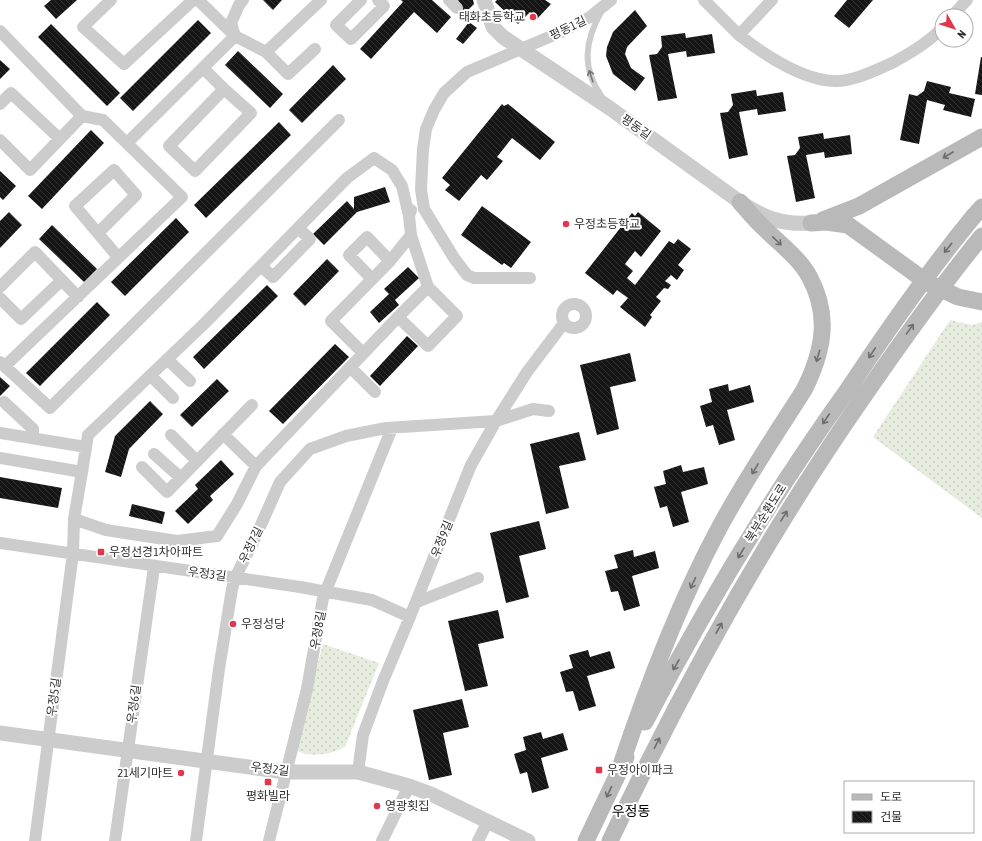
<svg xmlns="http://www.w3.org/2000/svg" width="982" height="841" font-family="'Asap Condensed','Noto Sans KR',sans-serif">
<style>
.grass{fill:url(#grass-dots)}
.building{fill:url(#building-back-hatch)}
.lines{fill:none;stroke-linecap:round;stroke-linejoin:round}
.service{stroke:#ccc;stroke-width:6}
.minor{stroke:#ccc;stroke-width:12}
.tertiary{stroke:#ccc;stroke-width:15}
.secondary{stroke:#b9b9b9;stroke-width:17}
.secondary-bridge{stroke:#b9b9b9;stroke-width:17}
.oneway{stroke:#767676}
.oneway2{stroke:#6d6d6d}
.poi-dot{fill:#e0374a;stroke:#fff;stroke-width:1.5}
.labels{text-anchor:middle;stroke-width:4;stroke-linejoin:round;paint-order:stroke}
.poi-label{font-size:12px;fill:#2f2f2f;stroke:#fff;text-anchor:start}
.street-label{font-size:12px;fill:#2f2f2f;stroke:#fff}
.quarter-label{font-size:14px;fill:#000;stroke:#fff}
</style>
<defs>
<pattern id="grass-dots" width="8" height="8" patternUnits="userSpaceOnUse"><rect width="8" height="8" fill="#e6ecde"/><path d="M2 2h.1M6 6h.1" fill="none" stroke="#c6cbbf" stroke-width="1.8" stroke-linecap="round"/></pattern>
<pattern id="building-back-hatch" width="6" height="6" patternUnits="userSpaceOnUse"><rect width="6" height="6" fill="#161616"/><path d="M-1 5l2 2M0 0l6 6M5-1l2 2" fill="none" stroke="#303030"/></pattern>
</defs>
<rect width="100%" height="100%" fill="#fff"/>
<path class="grass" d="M950,320L972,325L982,322V518L873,437Z
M323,644L379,663L345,747C332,754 312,758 298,751L296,746Z"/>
<path class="building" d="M51,0H77L56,19L44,6Z
M263,0H282L273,10Z
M401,0H432L451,17L437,33L414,12L371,59L360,49L403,2Z
M458,0H473L474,4L465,13Z
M497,0H545L551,4L537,19L530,12L518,24L495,2Z
M847,0H873L849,28L834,16Z
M635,10L647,26L627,47L625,54L631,68L645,78L635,91L613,74L606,56L607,47L613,32Z
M198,20L211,33L133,111L120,98Z
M469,22L477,28L463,44L456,39Z
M51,24L120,93L107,106L38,37Z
M685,33L686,38L712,34L715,53L687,57L686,51L668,54L677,98L658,101L649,55L657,54L662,47L661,36Z
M238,51L283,94L270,108L225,65Z
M981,57H982V95L975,94Z
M0,60L10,69L0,79Z
M333,65L346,79L302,123L289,110Z
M927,81L951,87L949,93L975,99L971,117L943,110L945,105L927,100L919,144L900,140L909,94L917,96L924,91Z
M756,90L757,96L783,92L786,111L758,115L757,109L739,112L748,155L729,159L720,113L728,112L733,105L731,94Z
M502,104L504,106L508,104L555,142L540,160L512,138L497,157L503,161L487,180L481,175L459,201L445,190L450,185L442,178Z
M279,122L291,135L206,218L194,205Z
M91,130L104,143L42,209L28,196Z
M823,133L824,139L850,135L852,154L825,158L824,152L806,155L815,198L796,202L787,156L795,155L800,148L798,137Z
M0,171L16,186L3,200L0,197Z
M385,187L390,202L357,212L324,245L313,234L347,201L354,209V197Z
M482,206L531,242L511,268L504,263L502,265L461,235Z
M9,212L22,225L0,248V221Z
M638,212L661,231L641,257L635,251L625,264L633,271L627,278L635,285L669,241L674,244L678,239L691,249L678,265L684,270L677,280L671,275L665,281L671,285L668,289L664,288L656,297L661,301L650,315L652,317L645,327L620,307L628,298L617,290L613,295L585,273L632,213L635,216Z
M176,218L189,232L125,296L111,282Z
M52,225L97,269L84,282L39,239Z
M327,259L339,271L305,306L293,294Z
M408,267L419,278L395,300L399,305L379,323L370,312L389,294L384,289Z
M267,285L278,296L204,369L193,357Z
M97,302L110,315L40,386L26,373Z
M407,336L418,346L380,386L370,376Z
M335,344L349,357L283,424L269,411Z
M630,353L636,381L610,387L619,429L597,435L580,365Z
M0,377L10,386L0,396Z
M217,379L229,391L192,427L180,415Z
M728,384L729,391L750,385L754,402L727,410L735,440L719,445L713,425L706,427L700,406L712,402L709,389Z
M150,401L163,414L129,449L121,477L105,472L115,436Z
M579,432L586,460L559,466L569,508L546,514L530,444Z
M221,460L234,474L210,496L213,500L188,524L175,511L198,489L195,485Z
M681,465L683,472L704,467L708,484L681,492L689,522L673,527L667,506L660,508L654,487L666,484L663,471Z
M0,477L62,488L58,508L0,498Z
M132,504L165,512L162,524L129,516Z
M539,521L546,549L519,556L529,597L506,603L490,533Z
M633,550L634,557L655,551L659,568L632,576L640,606L624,611L618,591L611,592L605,571L618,568L614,555Z
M498,610L504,638L478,644L488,686L465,691L448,621Z
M588,650L590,657L610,651L615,668L587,676L596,706L579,711L573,691L566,692L560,672L573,668L569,655Z
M462,699L469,727L443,733L452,775L429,780L413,710Z
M541,732L543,739L563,733L568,750L541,758L549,788L532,793L527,772L520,774L514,754L526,750L523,737Z"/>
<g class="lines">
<path class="service" d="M601,12C585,41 581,68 602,97"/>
<path class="minor" d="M111,0L83,27L124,64L193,0
M198,0L235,36L266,52L321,0
M361,0L336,25L351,39L384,6L378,0
M449,0L457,8
M704,0L739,35L772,0
M952,16L967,0
M0,31L82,116L103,120L182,197L5,366
M739,35C763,54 802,80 834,81C852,82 876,70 892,63C911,53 928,43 942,28
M266,52L288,74L315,49
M203,68L224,89L169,146L195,171L251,113L224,89
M0,104L11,93L60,139
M0,140L30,170L82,116
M127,143L235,36L231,23L239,5L243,0
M411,210L409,216L411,235L428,287L457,316L428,346L398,317L428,287
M98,233L136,195L114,170L75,206L118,257
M261,266L273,277L310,239L298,228
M530,278H474L467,275L454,258L424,209L421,189L423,149L426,129L434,110L444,93L467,72L561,32L590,17L611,0
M372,279L349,255L367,237L390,261
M0,287L35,252L78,297
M0,298L21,319L62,280
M562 316a12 12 0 1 1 24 0a12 12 0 1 1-24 0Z
M363,353L331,321L390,261L411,235
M167,359L190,381
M0,362L50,408L339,120
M350,367L375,392
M151,376L173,398
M4,402L33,429V438
M0,433L86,447
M223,434L256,466
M171,435L197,461
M154,454L181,478
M0,458L82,472L74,519L106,530L177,541L217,536L237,504L256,466L398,317
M142,467L167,492L252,405
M82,472L88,435L205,323L347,178L374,158L392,170L402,186L409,216
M0,543L300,587L372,600L410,617
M417,602L478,578
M358,772L363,735L383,681L407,624L471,465L496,421L527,372L564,323
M35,841L73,553L74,519
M115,841L154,567
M196,841L219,669L232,589L235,578L256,536L280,482L310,449L346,436L386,428L496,421L533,409L549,411
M269,841L307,689L323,598L392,428
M382,841L409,786
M478,841L488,821"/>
<path class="tertiary" d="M484,0L493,27L503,37L611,109L740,202C765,218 781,225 811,223
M0,733L285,772H358L409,786L431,794L528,841"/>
<path class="secondary" d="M973,217L982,207
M823,220L859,206L982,137
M811,223L826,222L848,225L928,283L958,297L982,302
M645,722C705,607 773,494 849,388
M620,768C647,687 677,607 717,532C743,483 774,437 804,390C823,352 831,316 809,276C799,258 780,244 765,229C756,221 748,211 740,202
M586,841L626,757
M610,841C683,686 766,537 864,396"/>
<path class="secondary-bridge" d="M849,388C888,329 928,272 973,217
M864,396C902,341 940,287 982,236"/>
</g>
<defs><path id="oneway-shaft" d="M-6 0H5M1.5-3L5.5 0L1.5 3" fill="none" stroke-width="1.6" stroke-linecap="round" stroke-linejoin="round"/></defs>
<use class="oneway" href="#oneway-shaft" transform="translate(591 76) rotate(-108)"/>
<g class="oneway2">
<use href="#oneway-shaft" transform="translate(948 155) rotate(150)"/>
<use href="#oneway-shaft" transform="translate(777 241) rotate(44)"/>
<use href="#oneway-shaft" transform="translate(948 248) rotate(129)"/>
<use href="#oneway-shaft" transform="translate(910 329) rotate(-55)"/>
<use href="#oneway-shaft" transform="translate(872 353) rotate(124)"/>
<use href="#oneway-shaft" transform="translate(818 356) rotate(106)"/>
<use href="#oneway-shaft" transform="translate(826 419) rotate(124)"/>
<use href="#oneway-shaft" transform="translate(755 469) rotate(121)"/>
<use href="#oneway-shaft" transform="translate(784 516) rotate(-58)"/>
<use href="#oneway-shaft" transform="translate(741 553) rotate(121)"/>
<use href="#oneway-shaft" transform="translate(693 583) rotate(115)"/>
<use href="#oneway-shaft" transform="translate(719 628) rotate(-61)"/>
<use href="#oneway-shaft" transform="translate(676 665) rotate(120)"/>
<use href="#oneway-shaft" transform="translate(657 743) rotate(-63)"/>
<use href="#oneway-shaft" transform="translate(609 792) rotate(115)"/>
</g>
<g class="poi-dot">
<circle cx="533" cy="17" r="4"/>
<circle cx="566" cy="224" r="4"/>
<rect x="97" y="548" width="8" height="8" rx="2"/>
<circle cx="233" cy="624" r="4"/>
<rect x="595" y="766" width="8" height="8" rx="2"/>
<circle cx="181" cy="773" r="4"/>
<rect x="264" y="778" width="8" height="8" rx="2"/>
<circle cx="377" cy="806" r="4"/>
</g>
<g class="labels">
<g class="poi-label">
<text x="525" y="21" text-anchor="end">태화초등학교</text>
<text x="574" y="228">우정초등학교</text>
<text x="109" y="556">우정선경1차아파트</text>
<text x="241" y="628">우정성당</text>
<text x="607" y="774">우정아이파크</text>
<text x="173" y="777" text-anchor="end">21세기마트</text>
<text x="268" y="800" text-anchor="middle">평화빌라</text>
<text x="385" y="810">영광횟집</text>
</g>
<g class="street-label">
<text transform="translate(568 28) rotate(-26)" y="4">평동1길</text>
<text transform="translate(636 127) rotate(35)" y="4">평동길</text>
<text transform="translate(766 513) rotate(-58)" y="4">북부순환도로</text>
<text transform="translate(442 539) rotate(-68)" y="4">우정9길</text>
<text transform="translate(251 545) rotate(-64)" y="4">우정7길</text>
<text transform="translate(207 574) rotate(8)" y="4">우정3길</text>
<text transform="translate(318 630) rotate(-80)" y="4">우정8길</text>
<text transform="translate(54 697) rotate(-82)" y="4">우정5길</text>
<text transform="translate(134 704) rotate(-82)" y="4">우정6길</text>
<text transform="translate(270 769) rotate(7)" y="4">우정2길</text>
</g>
<g class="quarter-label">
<text x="631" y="816">우정동</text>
</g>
</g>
<rect x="844" y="781" width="130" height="52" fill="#ffffff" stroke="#acacac"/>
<rect x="852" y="794" width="20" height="6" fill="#b9b9b9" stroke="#acacac"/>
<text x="880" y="801" font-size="12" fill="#2f2f2f">도로</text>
<rect x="852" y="811" width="20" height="12" fill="url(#building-back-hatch)" stroke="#acacac"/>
<text x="880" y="821" font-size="12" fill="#2f2f2f">건물</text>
<g transform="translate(954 28) rotate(129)"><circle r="19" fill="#ffffff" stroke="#acacac"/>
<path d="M0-3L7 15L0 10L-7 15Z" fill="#e0374a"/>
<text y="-6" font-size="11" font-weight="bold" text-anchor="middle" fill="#2f2f2f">N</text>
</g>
</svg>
